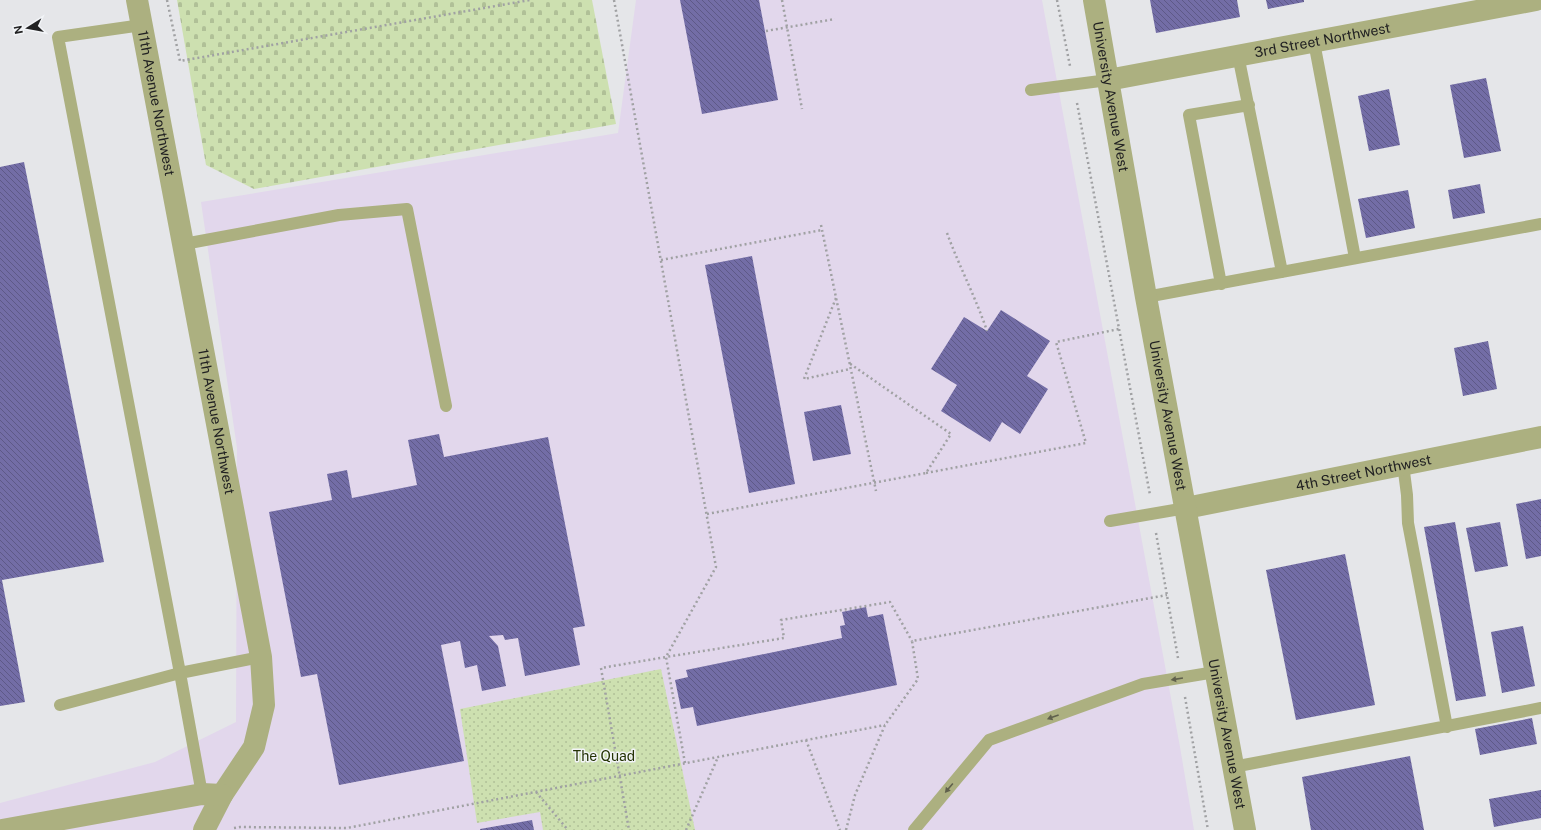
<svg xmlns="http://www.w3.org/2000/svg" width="1541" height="830" font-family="'Public Sans',sans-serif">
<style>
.education{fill:#e2d7ec}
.cemetery{fill:url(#cemetery-stones)}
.park{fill:url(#park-dots)}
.building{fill:url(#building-back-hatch)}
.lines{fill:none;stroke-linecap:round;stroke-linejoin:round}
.path{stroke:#a0a1a3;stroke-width:2.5;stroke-dasharray:2 3;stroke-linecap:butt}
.service{stroke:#acb080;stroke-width:12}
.minor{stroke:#acb080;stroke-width:22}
.tertiary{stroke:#acb080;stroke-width:22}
.oneway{fill:#60614c}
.labels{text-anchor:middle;stroke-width:3;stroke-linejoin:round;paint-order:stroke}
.street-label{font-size:14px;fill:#212122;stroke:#f2f4f7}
.park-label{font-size:14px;fill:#243304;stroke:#f2f4f7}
</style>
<defs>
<pattern id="cemetery-stones" width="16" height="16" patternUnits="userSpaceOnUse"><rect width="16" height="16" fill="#cde0b0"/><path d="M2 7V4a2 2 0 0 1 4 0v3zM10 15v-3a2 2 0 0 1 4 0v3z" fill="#b0c097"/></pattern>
<pattern id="park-dots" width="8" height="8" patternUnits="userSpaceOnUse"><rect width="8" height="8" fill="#cde0b0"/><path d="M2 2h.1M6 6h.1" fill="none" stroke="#b0c097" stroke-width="1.8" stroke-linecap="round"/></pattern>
<pattern id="building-back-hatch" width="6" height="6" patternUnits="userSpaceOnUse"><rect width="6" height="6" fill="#736da6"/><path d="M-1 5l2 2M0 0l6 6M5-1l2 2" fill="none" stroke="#5e5987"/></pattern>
</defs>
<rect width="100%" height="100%" fill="#e5e6e9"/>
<path class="education" d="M636,0H1042L1180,747L1194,830H0V803L155,762L236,722L237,448L201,202L618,133Z"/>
<path class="cemetery" d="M177,0H592L616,124L254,189L206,165Z"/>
<path class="park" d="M661,669L695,830H543L540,812L477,823L460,709Z"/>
<path class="building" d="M680,0H759L778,100L702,114Z
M1150,0H1237L1240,17L1156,33Z
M1266,0H1304V2L1268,9Z
M1486,78L1501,151L1464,158L1450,85Z
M1389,89L1400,145L1369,151L1358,96Z
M24,162L104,562L2,580L25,702L0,706V167Z
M1480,184L1485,213L1453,219L1448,190Z
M1408,190L1415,228L1366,238L1358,199Z
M752,256L795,484L749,493L705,265Z
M1001,310L1050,341L1027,376L1048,389L1020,434L1002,422L990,442L941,411L957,385L931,369L964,317L987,331Z
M1488,341L1497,389L1463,396L1454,348Z
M841,405L851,454L813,461L804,412Z
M439,434L444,457L548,437L585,626L573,628L580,665L525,676L518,638L505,640L503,635L489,636L498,646L506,686L482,691L477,665L465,668L460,641L441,645L464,761L339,785L317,674L301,677L269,512L332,500L327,474L347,470L352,498L417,485L408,440Z
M1541,499V556L1526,559L1516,504Z
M1455,522L1486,696L1456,701L1424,527Z
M1500,522L1508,566L1475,572L1466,528Z
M1345,554L1375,705L1296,720L1266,570Z
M866,607L868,617L883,614L897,685L697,726L693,707L681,709L675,680L688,677L686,670L842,638L840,626L845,625L842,612Z
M1523,626L1535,686L1502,693L1491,632Z
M1532,718L1537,744L1480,755L1475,729Z
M1410,756L1424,830H1311L1302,777Z
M1541,790V818L1494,827L1489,799Z
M532,820L534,830H480V829Z"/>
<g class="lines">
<path class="path" d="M167,0L180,61L530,0
M614,0L716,567L666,657L601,668L629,830
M782,0L802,109
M1057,0L1070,66
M766,31L835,19
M1077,103L1150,495
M821,225L876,491
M947,233C959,266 976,298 987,331
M661,260L822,230
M836,298L804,379L850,369
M926,473L1086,443L1056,342L1119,329
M707,514L926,473L951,434L849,363
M1156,533L1178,658
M1185,697L1208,830
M806,740L840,830
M685,763L666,657L784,638L781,620L890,602L912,641
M536,792L568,830
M234,828L240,827L347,828L885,725
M686,830L718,757
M846,830L855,795L885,725L918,679L912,641L1167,595"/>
<path class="service" d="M142,25L58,37L180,673L261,657
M1314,42L1355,258
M1238,55L1282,272
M1031,90L1108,80
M184,244L339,215L407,209L446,406
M1221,284L1189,115L1249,105
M1146,297L1541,224
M1403,464L1407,495L1408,523L1447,727
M1110,521L1186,508
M60,705L180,673L202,794
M1233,767L1541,708
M914,830L989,740L1143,684L1215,672"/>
<g class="minor">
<path id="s1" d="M137,0L261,657L264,705L254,747L222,795L204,830"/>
<path id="s2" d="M1108,80L1536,0"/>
<path id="s3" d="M1186,508L1541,437"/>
<path d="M2,830L202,794L222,795"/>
</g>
<path class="tertiary" id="s4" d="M1094,0L1146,297L1245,830"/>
</g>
<defs><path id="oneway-solid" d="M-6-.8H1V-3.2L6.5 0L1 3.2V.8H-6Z"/></defs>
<g class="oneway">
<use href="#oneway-solid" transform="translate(1177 679) rotate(171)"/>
<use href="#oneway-solid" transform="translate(1053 717) rotate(160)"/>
<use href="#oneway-solid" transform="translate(949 788) rotate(130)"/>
</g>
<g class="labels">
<g class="street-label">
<text dy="5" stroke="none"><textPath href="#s2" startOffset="218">3rd Street Northwest</textPath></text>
<text dy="5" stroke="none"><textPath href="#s4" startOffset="98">University Avenue West</textPath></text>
<text dy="5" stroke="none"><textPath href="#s1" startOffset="105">11th Avenue Northwest</textPath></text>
<text dy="5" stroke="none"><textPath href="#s4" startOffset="422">University Avenue West</textPath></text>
<text dy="5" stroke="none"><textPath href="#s1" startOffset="429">11th Avenue Northwest</textPath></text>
<text dy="5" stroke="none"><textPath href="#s3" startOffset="181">4th Street Northwest</textPath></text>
<text dy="5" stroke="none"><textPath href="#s4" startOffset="746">University Avenue West</textPath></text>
</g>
<g class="park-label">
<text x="604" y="761">The Quad</text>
</g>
</g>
<g transform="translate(28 28) rotate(259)" stroke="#f2f4f7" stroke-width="3" paint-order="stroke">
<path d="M0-3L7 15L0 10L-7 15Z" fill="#212122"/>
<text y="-6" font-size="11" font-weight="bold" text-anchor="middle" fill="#212122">N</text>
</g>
</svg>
